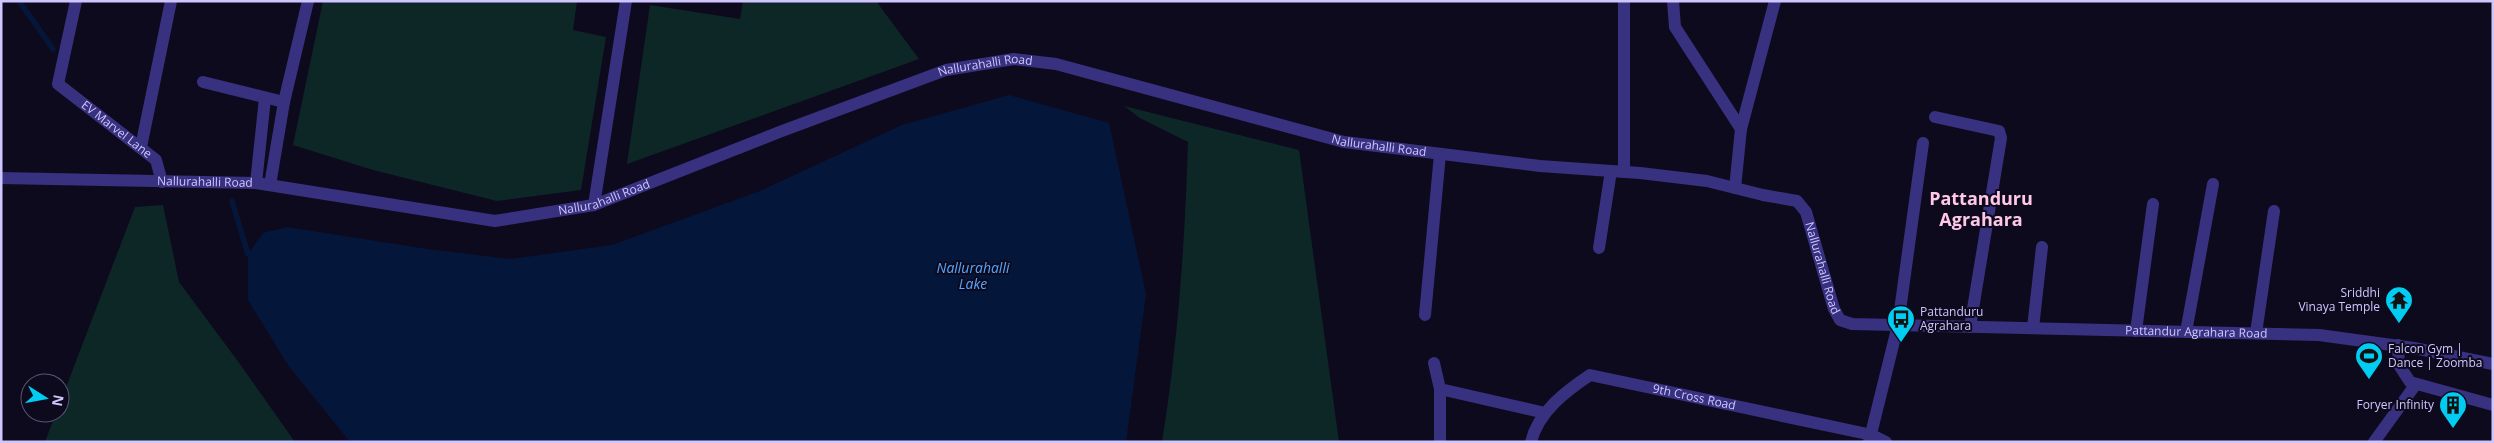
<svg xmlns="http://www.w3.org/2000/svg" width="2494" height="443" font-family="'Open Sans',sans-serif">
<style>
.green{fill:#0d2727}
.water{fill:#05163b}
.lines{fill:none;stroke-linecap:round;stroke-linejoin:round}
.stream{stroke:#05163b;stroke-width:5.5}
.minor{stroke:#383180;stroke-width:12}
.tertiary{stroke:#383180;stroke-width:12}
.labels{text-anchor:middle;stroke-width:4;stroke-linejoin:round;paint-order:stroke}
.street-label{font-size:12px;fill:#cfc6ff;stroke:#0e0a1d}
.poi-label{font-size:12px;fill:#cfc6ff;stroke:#0e0a1d;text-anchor:end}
.water-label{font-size:14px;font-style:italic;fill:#54a7ff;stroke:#0e0a1d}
.district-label{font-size:18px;font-weight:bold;fill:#ffc8e8;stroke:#0e0a1d}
</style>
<rect width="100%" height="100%" fill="#0e0a1d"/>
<path class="green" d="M323,1H577L573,30L606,37L581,190L497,201L373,170L293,145Z
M743,1H876L919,59L627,164L650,5L740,19Z
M1124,106L1299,150L1339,442H1162C1178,343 1185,242 1188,142L1140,118Z
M163,205L179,282L237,360L295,442H45L56,413H60V403L135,207Z"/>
<path class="water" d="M1009,95L1109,123L1146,294L1126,442H350L288,365L248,300V254L263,233L287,227L427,249L511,259L612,245L760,191L902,125Z"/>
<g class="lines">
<path class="stream" d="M19,1L53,49
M232,201L248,254"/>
<g class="minor">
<path id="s1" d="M76,1L58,84L156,160L162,182"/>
<path d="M1624,1V172"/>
<path d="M1673,1L1675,27L1741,129"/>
<path d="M203,82L284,102"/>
<path d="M1935,117L1999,131L2001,138L1970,327"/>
<path d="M141,147L171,1"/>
<path d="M256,183L265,98"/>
<path d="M270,185L284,102L308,1"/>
<path d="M1735,188L1741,129L1775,1"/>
<path d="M594,205L626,1"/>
<path d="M1599,248L1611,171"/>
<path d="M1425,315L1440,154"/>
<path d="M1898,325L1923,143"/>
<path d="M2033,328L2042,247"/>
<path d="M2136,331L2153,204"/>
<path d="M2186,332L2213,184"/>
<path d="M2256,333L2274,211"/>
<path d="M2398,345L2399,365L2410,382L2493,405"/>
<path d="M1434,363L1440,389L1545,413"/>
<path d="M1440,389V442"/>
<path id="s2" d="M1531,442C1538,412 1566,391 1590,375L1872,435L1886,442"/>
<path d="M2374,442L2416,384"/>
</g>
<g class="tertiary">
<path id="s3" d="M1,178L256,183L495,221L594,205L782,131L946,70L1014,59L1056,64L1344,142L1540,166L1640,173L1707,181L1763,195L1797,201L1806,212L1834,309L1840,320L1852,324L2319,335L2414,348L2493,364"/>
<path d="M1869,442L1898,325"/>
</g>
</g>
<defs>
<g id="temple-pin" transform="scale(1.4375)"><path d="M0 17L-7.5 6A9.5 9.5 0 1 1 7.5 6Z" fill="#00cdf1" stroke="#0e0a1d"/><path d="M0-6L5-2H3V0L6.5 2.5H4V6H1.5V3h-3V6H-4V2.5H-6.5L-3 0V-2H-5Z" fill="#111"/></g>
<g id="bus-pin" transform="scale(1.4375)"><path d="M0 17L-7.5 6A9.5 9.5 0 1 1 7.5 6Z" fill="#00cdf1" stroke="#0e0a1d"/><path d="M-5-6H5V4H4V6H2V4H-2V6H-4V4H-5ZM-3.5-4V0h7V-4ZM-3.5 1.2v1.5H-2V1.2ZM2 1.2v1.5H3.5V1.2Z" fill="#111"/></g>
<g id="stadium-pin" transform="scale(1.4375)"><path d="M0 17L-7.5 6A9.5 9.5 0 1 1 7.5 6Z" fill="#00cdf1" stroke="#0e0a1d"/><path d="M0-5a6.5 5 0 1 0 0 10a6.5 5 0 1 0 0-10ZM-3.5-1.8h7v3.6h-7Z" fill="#111"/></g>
<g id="building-pin" transform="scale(1.4375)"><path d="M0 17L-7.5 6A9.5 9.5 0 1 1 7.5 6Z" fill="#00cdf1" stroke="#0e0a1d"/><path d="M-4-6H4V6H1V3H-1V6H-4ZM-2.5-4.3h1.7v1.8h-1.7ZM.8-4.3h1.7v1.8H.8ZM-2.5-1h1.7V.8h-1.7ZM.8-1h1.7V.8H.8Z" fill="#111"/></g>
</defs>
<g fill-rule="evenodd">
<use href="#temple-pin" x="2399" y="300"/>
<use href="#bus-pin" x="1901" y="319"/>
<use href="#stadium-pin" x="2369" y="356"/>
<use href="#building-pin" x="2453" y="405"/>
</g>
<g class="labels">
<g class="street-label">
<text dy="4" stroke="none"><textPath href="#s3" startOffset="1014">Nallurahalli Road</textPath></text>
<text dy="4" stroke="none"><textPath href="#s1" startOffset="159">EV Marvel Lane</textPath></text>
<text dy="4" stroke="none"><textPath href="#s3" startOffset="1419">Nallurahalli Road</textPath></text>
<text dy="4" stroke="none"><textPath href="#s3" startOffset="204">Nallurahalli Road</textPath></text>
<text dy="4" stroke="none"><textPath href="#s3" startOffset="609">Nallurahalli Road</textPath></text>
<text dy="4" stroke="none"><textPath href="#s3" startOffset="1914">Nallurahalli Road</textPath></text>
<text dy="4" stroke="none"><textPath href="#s3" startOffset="2326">Pattandur Agrahara Road</textPath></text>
<text dy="4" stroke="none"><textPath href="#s2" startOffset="198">9th Cross Road</textPath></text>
</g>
<g class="poi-label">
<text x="2380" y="297">Sriddhi<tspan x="2380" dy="14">Vinaya Temple</tspan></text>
<text x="1920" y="316" text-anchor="start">Pattanduru<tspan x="1920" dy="14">Agrahara</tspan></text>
<text x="2388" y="353" text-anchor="start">Falcon Gym |<tspan x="2388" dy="14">Dance | Zoomba</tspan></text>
<text x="2434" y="409">Foryer Infinity</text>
</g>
<g class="water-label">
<text x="973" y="273">Nallurahalli<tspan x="973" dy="16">Lake</tspan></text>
</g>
<g class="district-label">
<text x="1981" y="205">Pattanduru<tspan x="1981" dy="21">Agrahara</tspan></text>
</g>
</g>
<rect width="2494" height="443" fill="none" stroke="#cfc6ff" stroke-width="5"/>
<g transform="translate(45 398) rotate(101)"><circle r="24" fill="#0e0a1d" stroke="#5b5577"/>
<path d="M0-4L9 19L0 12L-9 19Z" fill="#00cdf1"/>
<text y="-8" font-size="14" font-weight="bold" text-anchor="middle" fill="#cfc6ff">N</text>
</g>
</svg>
